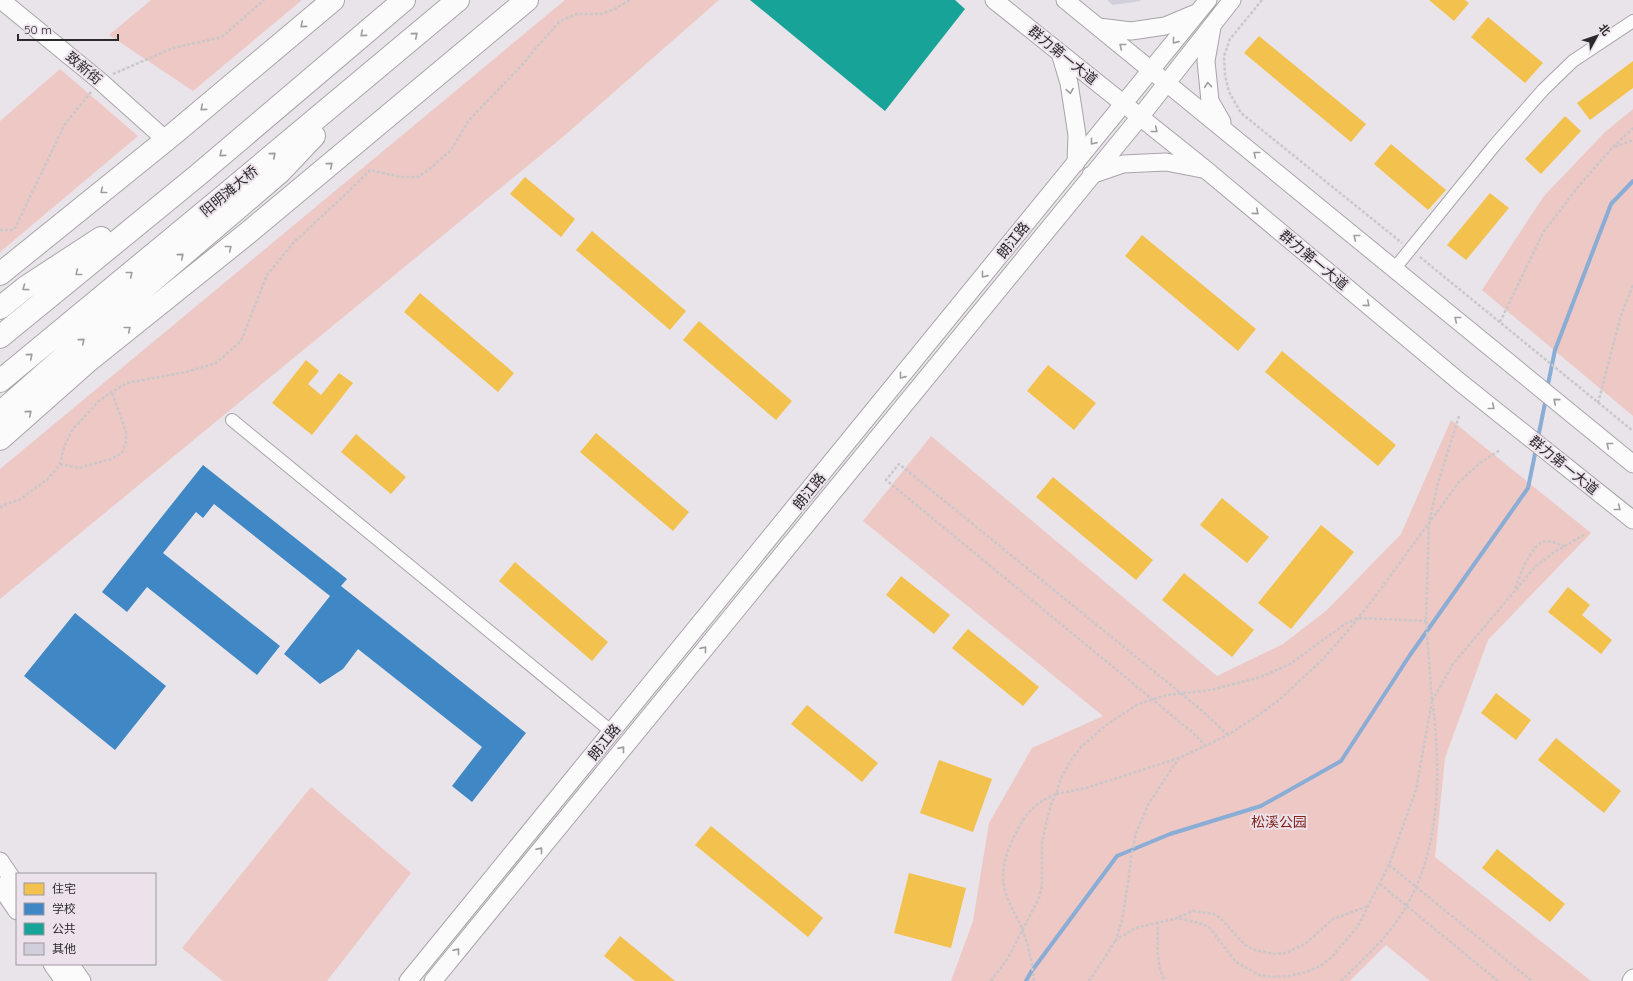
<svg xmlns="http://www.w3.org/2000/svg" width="1633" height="981" font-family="Quicksand,'Noto Sans SC',sans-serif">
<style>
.green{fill:#eec8c5}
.homes{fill:#f2c14e}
.schools{fill:#3f88c5}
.public{fill:#17a398}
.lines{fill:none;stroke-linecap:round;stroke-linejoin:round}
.stream{stroke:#8aadd6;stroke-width:4}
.building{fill:#d2cfdc}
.street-casing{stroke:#a8a4a9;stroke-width:14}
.secondary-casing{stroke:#a8a4a9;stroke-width:19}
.highway-casing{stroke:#a8a4a9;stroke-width:24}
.path{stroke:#c8c7c9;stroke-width:2.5;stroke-dasharray:3 2;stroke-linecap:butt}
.street{stroke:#fcfbfc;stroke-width:12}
.secondary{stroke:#fcfbfc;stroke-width:17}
.highway{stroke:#fcfbfc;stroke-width:22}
.oneway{stroke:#9e9c9f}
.labels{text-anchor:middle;stroke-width:4;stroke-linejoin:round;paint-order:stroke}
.street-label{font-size:14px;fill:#2c292d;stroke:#ebe2ec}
.park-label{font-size:14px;fill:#832419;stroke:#ebe2ec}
</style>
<rect width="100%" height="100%" fill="#e9e4ea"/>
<path class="green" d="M151,0H302L193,91L109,35Z
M565,0H719L564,136L0,599V469Z
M60,69L138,136L0,252V121Z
M1633,109V416L1482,290L1544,196L1605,132Z
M1451,420L1591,533L1488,640L1445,758L1435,857L1591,981H1430L1386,945L1350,981H951L973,921L989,823L1032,748L1103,716L863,521L931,436L1217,676L1283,644L1327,610L1401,534Z
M311,787L411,873L327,981H223L182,948Z"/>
<path class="homes" d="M1429,0H1465L1469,3L1454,21Z
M1488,17L1543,63L1525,83L1471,37Z
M1259,36L1366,124L1351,142L1244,53Z
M1633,61V88L1590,120L1577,103Z
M1565,116L1581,131L1541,174L1525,159Z
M1391,144L1446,190L1428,210L1374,164Z
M525,177L575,219L561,237L510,194Z
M1490,193L1509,208L1466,260L1447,245Z
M592,231L686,311L670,330L576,250Z
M1142,235L1256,329L1238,351L1125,256Z
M420,293L514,373L498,392L404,312Z
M699,321L792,401L776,420L683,340Z
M1282,351L1396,445L1378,466L1265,372Z
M306,360L319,371L308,384L321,395L339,373L353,383L312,435L272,403Z
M1048,365L1096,403L1074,430L1027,391Z
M596,433L689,512L673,531L580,452Z
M356,434L406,477L391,494L341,452Z
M1053,477L1153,560L1136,580L1036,497Z
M1222,498L1269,537L1247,563L1200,525Z
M1321,525L1354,552L1291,629L1258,603Z
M515,562L608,642L592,661L499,581Z
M1184,573L1254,630L1232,657L1162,600Z
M901,576L950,615L934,634L886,595Z
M1568,587L1590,605L1582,615L1612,640L1601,654L1548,612Z
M968,629L1039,687L1023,706L952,648Z
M1496,693L1531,720L1516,740L1481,713Z
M807,705L878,763L862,782L791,724Z
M1556,738L1621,791L1604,813L1538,760Z
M939,760L992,779L973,832L920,813Z
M711,826L823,918L808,937L695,845Z
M1497,849L1565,904L1550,922L1482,868Z
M909,873L966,888L951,948L894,933Z
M620,936L675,981H635L604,956Z"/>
<path class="schools" d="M203,465L347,579L341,586L526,733L472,802L452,786L482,747L358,649L343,669L320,684L284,654L330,596L214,504L203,518L196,512L163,553L280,646L257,675L147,587L127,612L102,592Z
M75,613L166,686L115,750L24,676Z"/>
<path class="public" d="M750,0H955L965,9L885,111Z"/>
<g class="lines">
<path class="stream" d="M1547,389L1555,350L1611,204L1633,181
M1538,438L1546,398
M1026,981L1031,972L1117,856L1170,834L1261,806L1341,761L1410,655L1528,488L1536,449"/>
</g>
<path class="building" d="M1107,0H1140L1141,1L1113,5Z"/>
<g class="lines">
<g class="street-casing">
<path id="street" d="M1395,268L1494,146L1543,90L1573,61L1633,21
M232,420L612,732"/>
</g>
<g class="secondary-casing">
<path id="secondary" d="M1,0L100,81L166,140
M994,0L1205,169L1461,383L1633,520
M1065,0L1633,464
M1099,27L1131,31L1165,26L1196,13
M1212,27L1206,61L1210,101L1222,122
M1060,53L1069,83L1077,135L1076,163
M1091,175L1123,164L1166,162L1202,169
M0,861L17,886
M0,886L17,911
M52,964L64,981
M70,964L82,981
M408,981L1208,0
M433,981L1140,117L1232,0
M1631,981L1633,978"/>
</g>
<g class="highway-casing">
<path id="highway" d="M0,274L171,136L333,0
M0,308L26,287L101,238
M0,337L198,175L404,0
M0,381L219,200L458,0
M0,413L75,347L280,172L314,136
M0,439L87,362L249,232L527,0"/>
</g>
<path class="path" d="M1262,0L1230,39L1224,56L1225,75L1229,92L1241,113L1402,243
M113,74L173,48L222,37L264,0
M1615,147L1633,140
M0,230H14L65,124L91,92
M1420,257L1633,431
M1500,322L1543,233L1577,188L1612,148L1633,128
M1598,403L1621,315L1633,285
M1459,416L1438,483L1429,522L1426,621L1432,701L1453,664L1535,567L1553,553L1585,534
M60,464L79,468L111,459L122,453L126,442V432L112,392
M0,508L4,505L19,500L49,478L60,464L64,447L73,429L99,401L112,392L127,383L186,372L216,363L241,341L267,275L294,242L348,192L370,170L401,177H418L431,168L451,150L469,120L524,63L535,49L560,21L577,14H601L615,9L630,0
M1515,588C1520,576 1531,543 1546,541C1552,541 1558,544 1564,546
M1432,701L1416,790L1389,865L1358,926L1332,957L1320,966L1306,972L1289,976L1273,977L1259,975L1236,962L1209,927L1199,923L1178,918L1135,928L1116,940L1122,920L1129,877L1131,857L1136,833L1149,803L1179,758L1228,735L1257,716L1278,701L1322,660L1347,632L1374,598L1459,482L1480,463L1500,450
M1206,746L1192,732L886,480L899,464L1199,708L1228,735
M1179,758L1086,788L1056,794L1061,778L1070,762L1081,747L1106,725L1138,704L1167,695L1211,690L1261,677L1290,664L1345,624L1358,618L1426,621
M1389,865L1532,981
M1380,884L1498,981
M1179,917L1193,911L1214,914L1221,919L1245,945L1255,950L1275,954L1286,953L1305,944L1333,919L1368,906
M1158,922C1158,942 1155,963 1165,981
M991,981L1008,958L1039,898L1042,886V843L1047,819L1052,802L1056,794
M1034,981C1032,963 1029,947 1023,931C1018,918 1010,907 1006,894C999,873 1006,852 1016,833C1026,812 1035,803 1056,794
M1089,981L1116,940
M1341,981C1361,961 1384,941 1399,918C1441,855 1441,778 1433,705"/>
<use href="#street" class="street"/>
<use href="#secondary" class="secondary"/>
<use href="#highway" class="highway"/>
</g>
<defs><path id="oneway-chevron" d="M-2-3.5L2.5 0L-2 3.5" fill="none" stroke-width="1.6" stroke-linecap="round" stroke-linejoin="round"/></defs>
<g class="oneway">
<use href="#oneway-chevron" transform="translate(303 25) rotate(140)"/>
<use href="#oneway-chevron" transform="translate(363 34) rotate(140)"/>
<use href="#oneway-chevron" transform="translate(415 35) rotate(-40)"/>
<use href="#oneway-chevron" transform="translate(1175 41) rotate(129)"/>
<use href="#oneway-chevron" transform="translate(1122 46) rotate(-141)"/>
<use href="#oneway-chevron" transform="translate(1208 85) rotate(-95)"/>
<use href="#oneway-chevron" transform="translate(1070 91) rotate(81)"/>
<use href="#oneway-chevron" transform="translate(203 108) rotate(140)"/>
<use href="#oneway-chevron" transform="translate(1155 130) rotate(39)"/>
<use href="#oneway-chevron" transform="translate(1093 142) rotate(129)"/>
<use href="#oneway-chevron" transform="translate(222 154) rotate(140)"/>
<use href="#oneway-chevron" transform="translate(1256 154) rotate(-141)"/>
<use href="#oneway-chevron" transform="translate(273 155) rotate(-40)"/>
<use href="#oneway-chevron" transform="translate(330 165) rotate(-40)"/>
<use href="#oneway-chevron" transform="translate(103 191) rotate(141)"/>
<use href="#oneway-chevron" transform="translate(1256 212) rotate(40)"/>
<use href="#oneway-chevron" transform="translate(1356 237) rotate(-141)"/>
<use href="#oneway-chevron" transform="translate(229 248) rotate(-39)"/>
<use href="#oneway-chevron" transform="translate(181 256) rotate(-40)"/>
<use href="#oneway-chevron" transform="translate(78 273) rotate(141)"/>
<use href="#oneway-chevron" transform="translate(130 274) rotate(-39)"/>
<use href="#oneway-chevron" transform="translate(984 275) rotate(129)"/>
<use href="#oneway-chevron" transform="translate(25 288) rotate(144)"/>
<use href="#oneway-chevron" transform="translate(1367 304) rotate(40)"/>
<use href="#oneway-chevron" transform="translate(1457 319) rotate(-141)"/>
<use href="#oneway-chevron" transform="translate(128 329) rotate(-39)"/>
<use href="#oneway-chevron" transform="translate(82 341) rotate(-40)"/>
<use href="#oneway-chevron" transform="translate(30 356) rotate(-40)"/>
<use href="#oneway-chevron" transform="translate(902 376) rotate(129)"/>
<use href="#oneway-chevron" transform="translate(1556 401) rotate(-140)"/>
<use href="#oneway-chevron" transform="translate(1492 407) rotate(39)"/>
<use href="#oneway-chevron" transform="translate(29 413) rotate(-41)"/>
<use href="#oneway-chevron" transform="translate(1609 445) rotate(-141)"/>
<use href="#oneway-chevron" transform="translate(1618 508) rotate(39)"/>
<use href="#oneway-chevron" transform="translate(704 649) rotate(-51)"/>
<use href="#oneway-chevron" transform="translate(622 749) rotate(-51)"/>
<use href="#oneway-chevron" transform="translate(540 850) rotate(-51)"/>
<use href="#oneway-chevron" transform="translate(457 951) rotate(-51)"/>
</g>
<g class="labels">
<g class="street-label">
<text transform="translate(1063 55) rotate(39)" y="5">群力第一大道</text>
<text transform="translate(84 68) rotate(40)" y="5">致新街</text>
<text transform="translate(229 191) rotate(-40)" y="5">阳明滩大桥</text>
<text transform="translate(1013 240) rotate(-51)" y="5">朗江路</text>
<text transform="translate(1314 260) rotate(40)" y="5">群力第一大道</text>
<text transform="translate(1564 465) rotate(39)" y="5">群力第一大道</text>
<text transform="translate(809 491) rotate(-51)" y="5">朗江路</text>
<text transform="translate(604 742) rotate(-51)" y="5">朗江路</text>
</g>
<g class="park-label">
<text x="1279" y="827">松溪公园</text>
</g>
</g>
<rect x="16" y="873" width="140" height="92" fill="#ebe2ec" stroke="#9f98a0"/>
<rect x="24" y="883" width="20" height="12" fill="#f2c14e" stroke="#9f98a0"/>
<text x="52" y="893" font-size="12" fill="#2c292d">住宅</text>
<rect x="24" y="903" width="20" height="12" fill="#3f88c5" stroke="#9f98a0"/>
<text x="52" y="913" font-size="12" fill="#2c292d">学校</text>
<rect x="24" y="923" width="20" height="12" fill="#17a398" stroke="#9f98a0"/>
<text x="52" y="933" font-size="12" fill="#2c292d">公共</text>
<rect x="24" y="943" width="20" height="12" fill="#d2cfdc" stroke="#9f98a0"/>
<text x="52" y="953" font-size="12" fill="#2c292d">其他</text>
<g transform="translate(1597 36) rotate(50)" stroke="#ebe2ec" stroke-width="3" paint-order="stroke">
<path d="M0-3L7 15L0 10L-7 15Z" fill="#2c292d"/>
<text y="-6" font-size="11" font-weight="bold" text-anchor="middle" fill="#2c292d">北</text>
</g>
<path d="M18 34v6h100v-6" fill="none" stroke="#2c292d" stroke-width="2"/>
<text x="24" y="34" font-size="12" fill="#2c292d" stroke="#ebe2ec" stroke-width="3" paint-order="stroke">50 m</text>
</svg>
